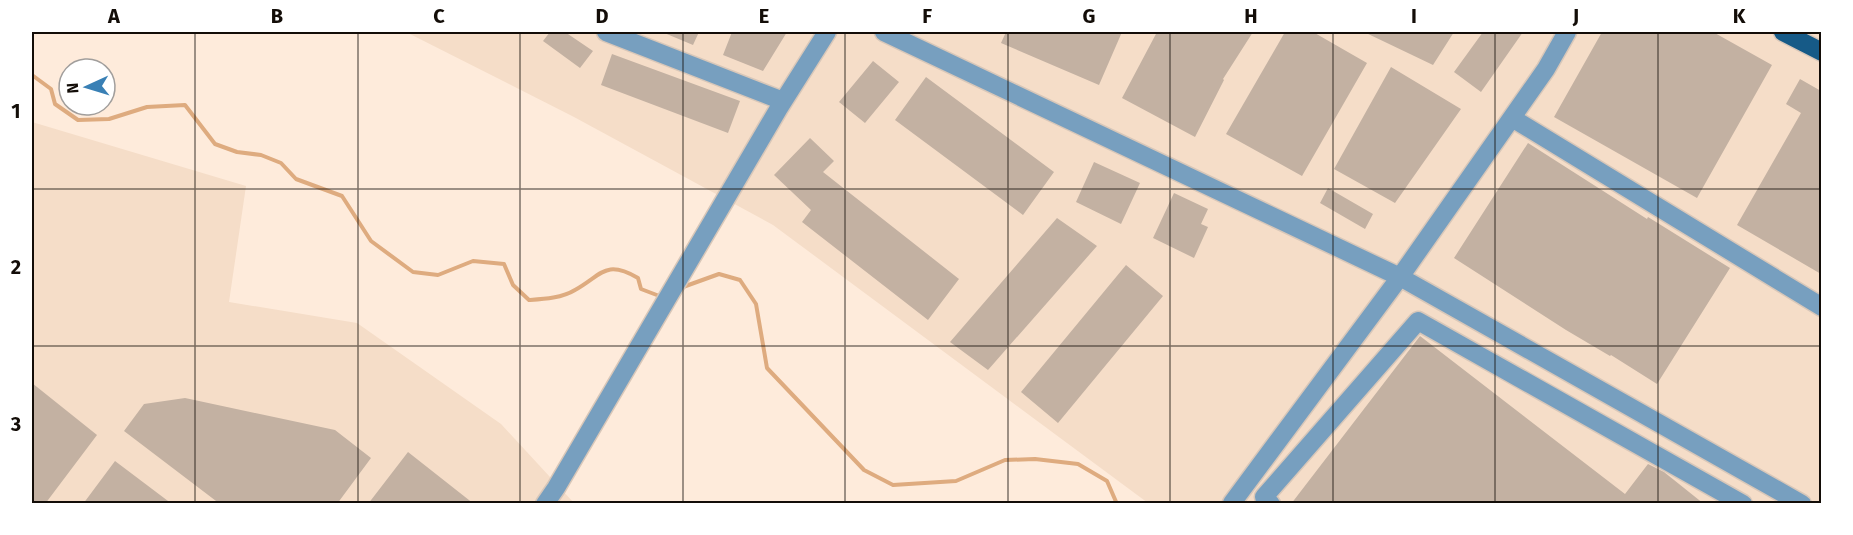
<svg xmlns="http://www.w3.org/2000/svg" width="1853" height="535" font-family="'Fira Sans',sans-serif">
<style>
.built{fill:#f5ddc8}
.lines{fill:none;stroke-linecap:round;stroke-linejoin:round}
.stream{stroke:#deab7f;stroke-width:4}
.building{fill:#c3b1a2}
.minor-casing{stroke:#d8c7b9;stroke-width:21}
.major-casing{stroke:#d8c7b9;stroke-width:21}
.minor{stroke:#779fbf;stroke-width:18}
.major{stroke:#165a87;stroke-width:18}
.grid{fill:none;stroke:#130d08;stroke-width:1.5;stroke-opacity:0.55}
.neatline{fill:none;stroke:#130d08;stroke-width:2}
.grid-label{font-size:20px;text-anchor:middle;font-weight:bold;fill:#130d08}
</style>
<rect width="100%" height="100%" fill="#feebdb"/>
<path class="built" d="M406,32H1821V503H1148L773,225L574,117Z
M32,122L246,186L229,302L357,323L501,424L574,503H32Z"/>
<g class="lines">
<path class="stream" d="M32,75L51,89L55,104L78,120L109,119L147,107L185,105L215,144L237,152L261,155L281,163L296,179L342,196L371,241L413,272L438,275L473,261L504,264L513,285L529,300C544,299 562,298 575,290C602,275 605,259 638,278L641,289L662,297
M683,287L719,274L740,280L756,304L767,368L864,470L893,485L956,481L1005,460L1035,459L1078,464L1107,481L1117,504"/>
</g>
<path class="building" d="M550,32H565L593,51L580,68L543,41Z
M662,32H699L693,45Z
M732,32H787L763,71L723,55Z
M1006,32H1122L1099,85L1001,43Z
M1157,32H1253L1223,79L1224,80L1195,137L1122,98Z
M1285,32H1313L1367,63L1302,176L1226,134Z
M1364,32H1454L1433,65Z
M1483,32H1523L1481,92L1454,72Z
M1602,32H1713L1772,65L1697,198L1554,117Z
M612,54L740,101L728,133L601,85Z
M873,61L899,82L865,123L839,102Z
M1391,67L1461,109L1395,203L1334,169Z
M926,77L1054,172L1023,215L895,120Z
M1800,79L1821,91V274L1737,225L1801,113L1786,104Z
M810,138L834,161L823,172L959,279L928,320L802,222L811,210L774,175Z
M1528,143L1647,219L1648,217L1730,268L1657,384L1611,355L1610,356L1566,330L1454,258Z
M1094,162L1140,183L1121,224L1076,202Z
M1328,188L1373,214L1365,229L1320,203Z
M1174,193L1208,209L1201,224L1208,227L1194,258L1153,238Z
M1057,218L1097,246L988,370L950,342Z
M1126,265L1163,296L1058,423L1021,392Z
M1420,336L1625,494L1648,464L1664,472L1704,504H1291Z
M32,383L97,435L45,504H32Z
M185,398L335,430L371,458L337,504H220L124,431L144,404Z
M408,452L474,504H368Z
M115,461L172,504H83Z"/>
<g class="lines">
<g class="minor-casing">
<path id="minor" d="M606,32L783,101
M884,32L1400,277L1802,504
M1512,118L1822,307
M1232,503L1400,277L1546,69L1567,32
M545,504L556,488L779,108L827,32
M1271,504L1264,497L1418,321L1743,504"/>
</g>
<g class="major-casing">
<path id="major" d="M1783,32L1822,52"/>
</g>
<use href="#minor" class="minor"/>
<use href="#major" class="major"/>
</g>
<path class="grid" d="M195,32V504M358,32V504M520,32V504M683,32V504M845,32V504M1008,32V504M1170,32V504M1333,32V504M1495,32V504M1658,32V504M32,189H1822M32,346H1822"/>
<rect width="1853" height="535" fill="none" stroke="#ffffff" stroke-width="66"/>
<g transform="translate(87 87) rotate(266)"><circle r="28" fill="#ffffff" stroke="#a19e9c" stroke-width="1.5"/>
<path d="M0-4.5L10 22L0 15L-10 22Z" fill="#3980b5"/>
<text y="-9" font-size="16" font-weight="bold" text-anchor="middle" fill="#130d08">N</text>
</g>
<rect x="33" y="33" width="1787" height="469" class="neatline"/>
<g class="grid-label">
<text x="114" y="23">A</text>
<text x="277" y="23">B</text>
<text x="439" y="23">C</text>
<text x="602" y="23">D</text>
<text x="764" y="23">E</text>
<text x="927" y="23">F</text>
<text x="1089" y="23">G</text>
<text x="1251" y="23">H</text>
<text x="1414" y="23">I</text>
<text x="1576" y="23">J</text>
<text x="1739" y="23">K</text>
<text x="16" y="118">1</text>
<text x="16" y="274">2</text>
<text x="16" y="431">3</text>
</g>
</svg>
